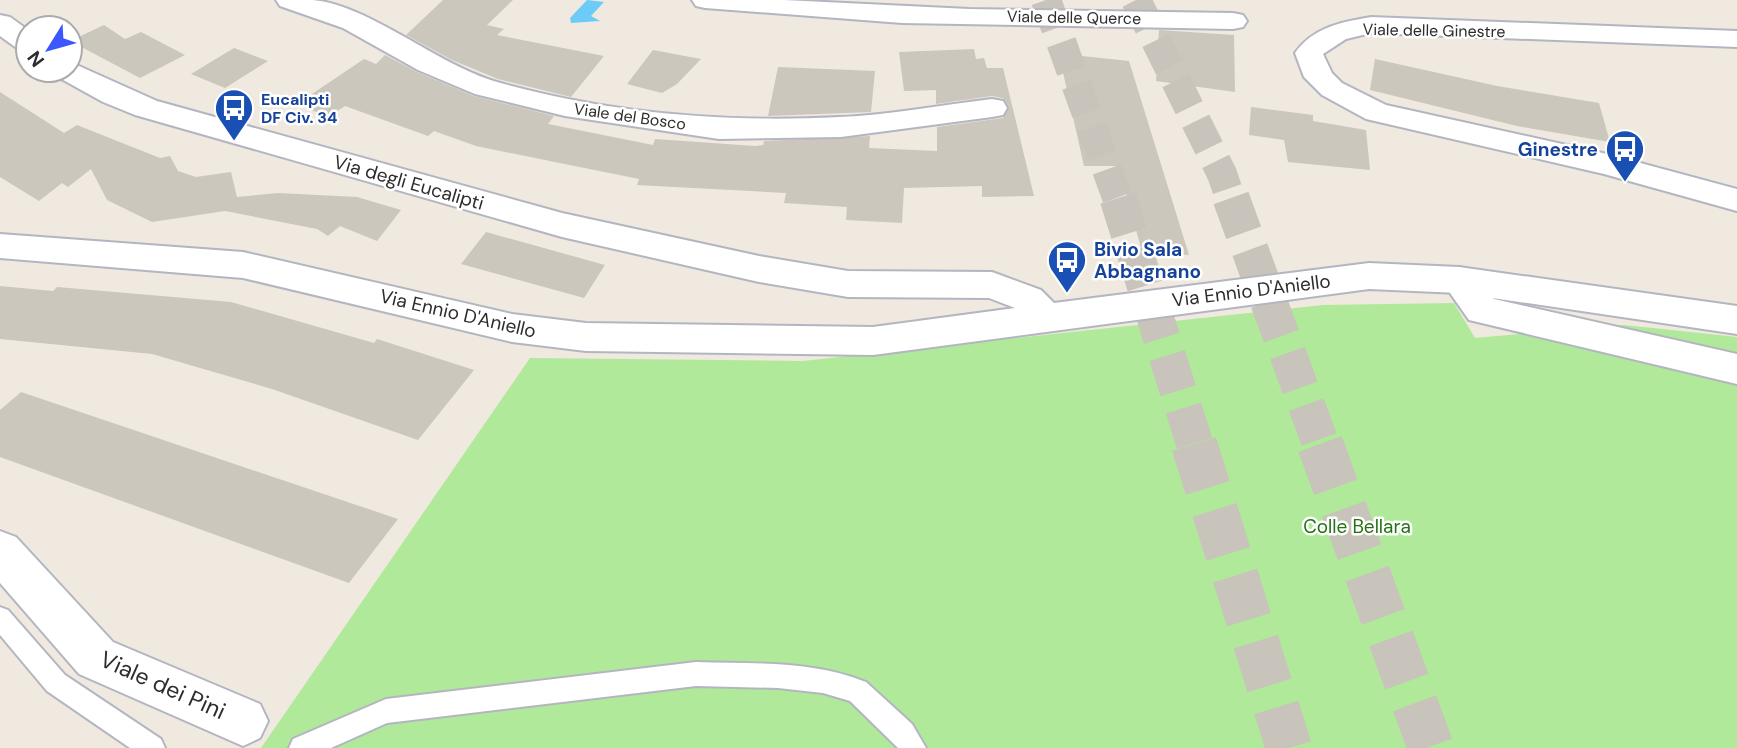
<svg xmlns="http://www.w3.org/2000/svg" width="1737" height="748" font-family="'DM Sans',sans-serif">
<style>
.green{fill:#b0e999}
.water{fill:#6dcbf7}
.building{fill:#cbc7bd}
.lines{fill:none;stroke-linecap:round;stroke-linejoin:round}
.trunk-tunnel-far2{stroke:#c8c3bb;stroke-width:30;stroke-dasharray:30 15;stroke-linecap:butt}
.trunk-tunnel-far1{stroke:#c8c3bb;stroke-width:37;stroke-dasharray:37 18;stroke-linecap:butt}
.trunk-tunnel{stroke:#c8c3bb;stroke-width:46;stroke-dasharray:46 23;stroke-linecap:butt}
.service-casing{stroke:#b3b5c1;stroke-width:4}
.minor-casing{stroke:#b3b5c1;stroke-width:4}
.tertiary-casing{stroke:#b3b5c1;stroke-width:4}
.service{fill:#fff;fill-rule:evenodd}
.minor{fill:#fff;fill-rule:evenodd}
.tertiary{fill:#fff;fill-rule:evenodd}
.labels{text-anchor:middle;stroke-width:5;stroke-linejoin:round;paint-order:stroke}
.far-street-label{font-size:16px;fill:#2d2d2d;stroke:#fff}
.far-transit-label{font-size:16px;font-weight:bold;fill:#164399;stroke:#fff;text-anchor:start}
.transit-label{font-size:19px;font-weight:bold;fill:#164399;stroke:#fff;text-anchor:end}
.street-label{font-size:19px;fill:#2d2d2d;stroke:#fff}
.park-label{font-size:19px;fill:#257116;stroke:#fff}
.near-street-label{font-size:23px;fill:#2d2d2d;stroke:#fff}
</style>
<rect width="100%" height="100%" fill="#efe9df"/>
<path class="green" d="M1454,303L1475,338L1624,325L1737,337V748H261L530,358L803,361L1323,305Z"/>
<path class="water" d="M587,0L604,2L591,16L600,21L571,23L570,18Z"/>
<path class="building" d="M443,0H513L487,25L504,29L497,35L604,56L571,97L498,79L452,60L406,35Z
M104,25L125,39L141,32L185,55L140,78L70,41Z
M1159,30L1234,35L1235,92L1156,81Z
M234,48L268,61L225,88L191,74Z
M974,49L976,59L984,58L987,68H1003L1034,196L982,197V186L904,188L902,223L846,220L847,207L784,203L786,193L637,185L639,179L476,146L434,131L428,136L345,106L328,117L297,104L364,59L376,64L385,55L417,72L474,96L554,116L548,124L653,145L655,139L755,146L763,145L764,141L870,136L869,148L937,151V127L1003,118L1009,107L1003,98L992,96L936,104V90L904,91L899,52Z
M653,50L701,59L677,84L662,93L627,84Z
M1082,56L1129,61L1189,255L1142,252L1119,166H1084L1060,59L1082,61Z
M1375,59L1497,86L1599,103L1610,142L1517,126L1370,90Z
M778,67L875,71L871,112L768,116Z
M0,92L64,133L77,125L160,158L170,156L178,171L196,177L231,172L237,197L278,193L357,197L401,210L377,241L340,226L328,236L317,229L225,211L152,222L107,200L91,169L68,187L62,183L39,201L0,177Z
M1251,107L1313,115V121L1366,130L1370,170L1288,162L1284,140L1249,135Z
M486,232L605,265L584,298L461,264Z
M0,286L53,291L57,287L231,302L374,343L377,339L474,370L418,440L272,389L152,354L0,339Z
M21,392L398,519L349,583L0,457V410Z"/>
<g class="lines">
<path class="trunk-tunnel-far2" d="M1046,0L1118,200
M1136,0L1222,174L1231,200"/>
<path class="trunk-tunnel-far1" d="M1118,198L1195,445
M1231,198L1321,445"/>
<path class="trunk-tunnel" d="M1194,444L1289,748
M1320,444L1431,748"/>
<g class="service-casing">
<path id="service" d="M0,607L8,610L65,675L161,739L165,748H130L47,691L0,635Z
M696,662C753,664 812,660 866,682L912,724L926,748H898L850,701L823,693L778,688L696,686L387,723L331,748H289L293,739L386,699Z"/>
</g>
<g class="minor-casing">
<path id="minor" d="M276,0C288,0 301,0 313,0C369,5 438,65 497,82C607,113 725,123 839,117C890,115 941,105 992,99L1003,101L1007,108L1003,115L992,117L841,137L719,139L565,116L475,94L418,70L343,28L280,6Z
M692,0H784L969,9L1233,13L1243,15L1247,21L1243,27L1233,29L902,23L705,8L696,6Z
M1371,17L1737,31V47L1371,33L1346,39L1323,54L1332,73L1342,83L1386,105L1607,154L1737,189V211L1604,174L1366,119L1322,95L1304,77L1295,53C1313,27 1342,22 1371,17Z
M1459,267L1472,271L1494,299L1737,354V384L1469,320L1441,280L1446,271Z
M0,531L16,537L113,642L260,704L268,721L260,738L243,746L79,674L0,583Z"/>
</g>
<g class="tertiary-casing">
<path id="tertiary" d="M0,15L10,17L28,30V51L18,49L0,36Z
M70,62L157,101L562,213L759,256L848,271L992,272L1041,290L1054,303L1369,263L1459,267L1737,306V334L1459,293L1369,289L873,355L586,351L512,342L243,278L0,258V234L243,252L512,314L586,323L873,327L1015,308L989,298L848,297L759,282L562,237L135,115L103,102L56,76L52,70H70Z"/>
</g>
<use href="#service" class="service"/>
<use href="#minor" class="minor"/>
<use href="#tertiary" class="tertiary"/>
</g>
<defs>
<g id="bus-pin" transform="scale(2.0125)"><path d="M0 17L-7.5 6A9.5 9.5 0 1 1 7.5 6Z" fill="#1a4fb4" stroke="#fff"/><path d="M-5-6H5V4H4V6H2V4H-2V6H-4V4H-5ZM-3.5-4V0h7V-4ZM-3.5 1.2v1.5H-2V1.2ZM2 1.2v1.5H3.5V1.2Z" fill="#fff"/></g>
</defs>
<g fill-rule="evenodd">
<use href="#bus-pin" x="234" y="108"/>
<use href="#bus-pin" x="1625" y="149"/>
<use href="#bus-pin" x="1067" y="260"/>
</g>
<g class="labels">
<g class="far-street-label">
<text transform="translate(1074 17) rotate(1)" y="6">Viale delle Querce</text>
<text transform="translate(1434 30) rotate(1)" y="6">Viale delle Ginestre</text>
<text transform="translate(630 116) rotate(8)" y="6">Viale del Bosco</text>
</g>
<g class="far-transit-label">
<text x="261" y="105">Eucalipti<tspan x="261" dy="18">DF Civ. 34</tspan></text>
</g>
<g class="transit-label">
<text x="1598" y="156">Ginestre</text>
<text x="1094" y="256" text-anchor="start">Bivio Sala<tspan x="1094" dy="22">Abbagnano</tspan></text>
</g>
<g class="street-label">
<text transform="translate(409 182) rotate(16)" y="7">Via degli Eucalipti</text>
<text transform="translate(1251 290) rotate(-7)" y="7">Via Ennio D'Aniello</text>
<text transform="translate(458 313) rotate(13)" y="7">Via Ennio D'Aniello</text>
</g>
<g class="park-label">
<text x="1357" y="533">Colle Bellara</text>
</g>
<g class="near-street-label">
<text transform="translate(163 685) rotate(24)" y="8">Viale dei Pini</text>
</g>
</g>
<g transform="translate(49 49) rotate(233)"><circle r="33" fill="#ffffff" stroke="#ababab" stroke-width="2"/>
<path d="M0-5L12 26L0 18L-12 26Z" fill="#3c57ff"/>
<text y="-10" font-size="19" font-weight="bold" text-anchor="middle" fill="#2d2d2d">N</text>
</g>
</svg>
